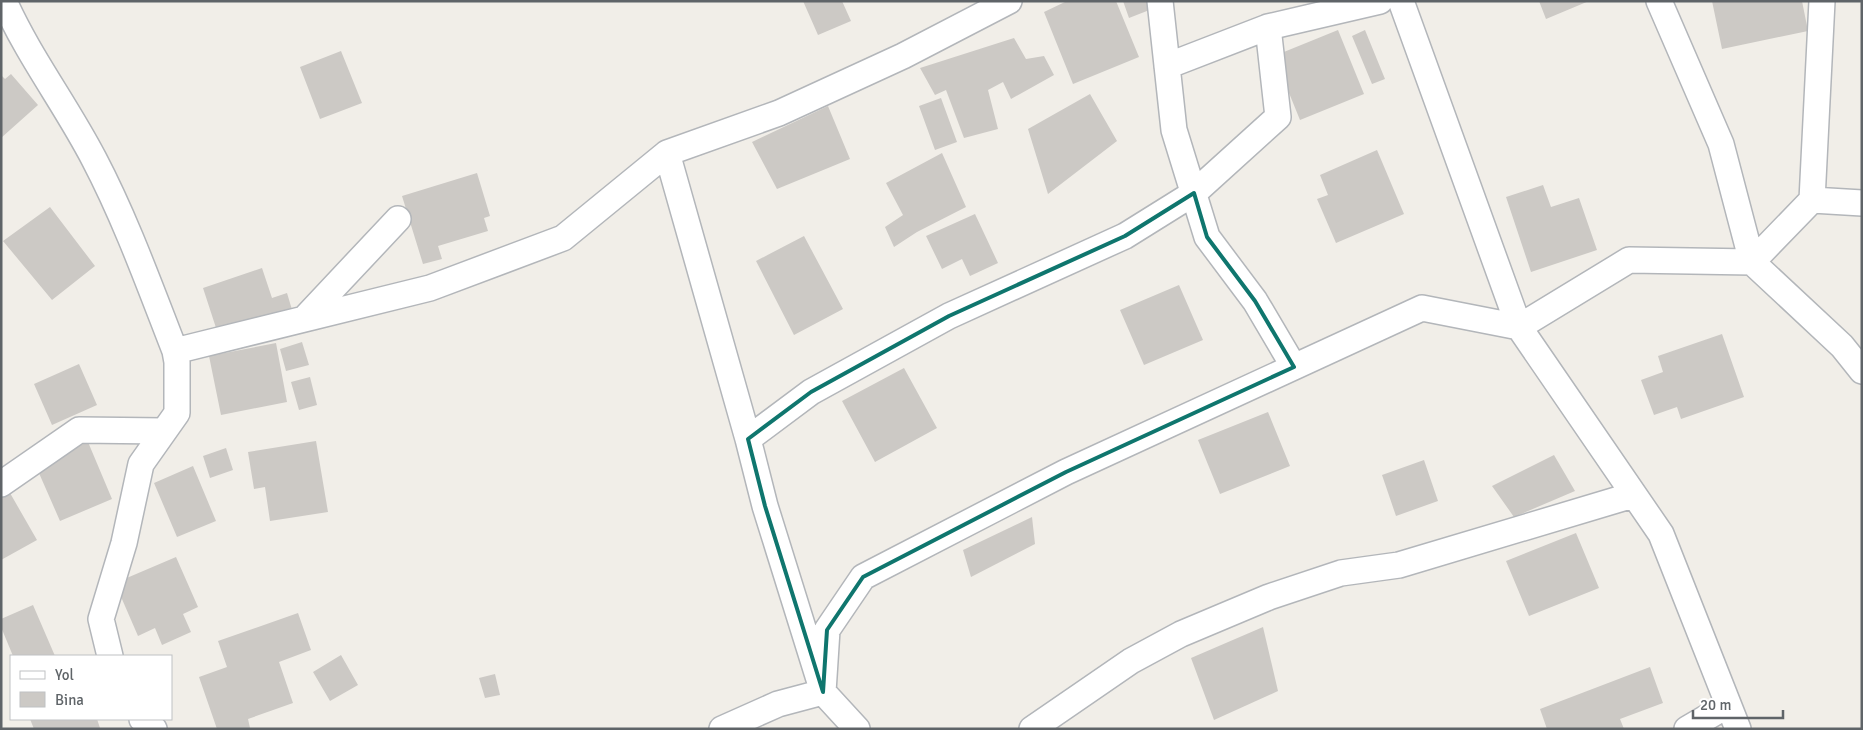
<svg xmlns="http://www.w3.org/2000/svg" width="1863" height="730" font-family="Signika,sans-serif">
<style>
.building{fill:#ccc9c5}
.lines{fill:none;stroke-linecap:round;stroke-linejoin:round}
.street-casing{stroke:#b3b6ba;stroke-width:28}
.street{stroke:#fff;stroke-width:25}
.marked{fill:none;stroke:#0f766e;stroke-width:4;stroke-linejoin:round}
</style>
<rect width="100%" height="100%" fill="#f1eee8"/>
<path class="building" d="M803,1H842L851,21L818,35Z
M1067,1H1116L1139,57L1073,84L1044,12Z
M1123,1H1148L1152,9L1129,18Z
M1539,1H1589L1546,19Z
M1712,1H1802L1808,31L1722,49Z
M1338,30L1364,94L1300,120L1274,56Z
M1365,30L1385,79L1372,84L1352,36Z
M1014,38L1026,59L1044,56L1054,75L1011,99L1003,82L988,90L998,129L964,138L946,90L935,95L920,68Z
M341,51L362,103L320,119L300,67Z
M11,74L38,105L1,138V75L5,79Z
M1090,94L1117,141L1048,194L1028,129Z
M941,98L957,142L935,150L919,106Z
M828,106L850,159L777,189L752,142Z
M1377,150L1404,214L1336,243L1317,199L1328,195L1320,175Z
M942,153L966,207L917,232L894,247L885,227L903,215L886,183Z
M477,173L490,216L484,218L488,231L438,246L442,259L423,264L402,196Z
M1543,185L1551,207L1579,198L1597,250L1531,272L1506,197Z
M50,207L95,266L52,300L3,241Z
M975,214L998,263L970,276L962,259L942,269L926,236Z
M804,236L843,309L794,335L756,261Z
M262,268L272,298L287,293L293,313L219,337L203,288Z
M1179,285L1203,340L1144,365L1120,310Z
M1722,334L1744,397L1681,419L1677,407L1654,415L1641,380L1663,372L1658,356Z
M302,342L309,365L286,371L280,349Z
M276,343L287,402L221,415L209,356Z
M79,364L97,405L52,425L34,384Z
M904,368L937,428L875,462L842,401Z
M310,377L317,405L299,410L291,382Z
M1268,412L1290,466L1220,494L1198,440Z
M316,441L328,512L270,521L265,487L254,489L248,452Z
M88,442L112,499L60,521L35,464Z
M226,448L233,470L210,478L203,456Z
M1554,455L1575,491L1514,517L1492,486Z
M1424,460L1438,501L1396,516L1382,475Z
M193,466L216,521L177,537L154,483Z
M10,493L37,540L1,560V498Z
M1032,517L1035,544L971,577L963,550Z
M1576,533L1599,588L1529,616L1506,561Z
M176,557L198,607L183,614L191,632L162,645L155,628L138,636L115,583Z
M33,605L55,656H13L1,627V619Z
M298,613L311,650L279,662L293,703L248,719L250,728L249,729H217L199,677L227,667L218,641Z
M1263,627L1278,691L1214,720L1191,658Z
M341,655L358,685L330,701L313,672Z
M1650,667L1663,703L1620,719L1624,729H1547L1540,709Z
M495,674L500,695L485,698L479,678Z
M30,719H97L100,728L34,729Z"/>
<g class="lines">
<g class="street-casing">
<path id="street" d="M4,1C29,57 66,105 94,159C126,220 150,287 175,351L177,362V413L141,464L124,543L101,619L110,656
M1160,1L1174,130L1207,237L1255,301L1294,367
M1401,1L1519,327L1661,534L1738,729
M1659,1L1721,144L1752,262L1842,346L1862,371
M1167,66L1268,27L1380,1
M667,153L748,439L765,506L823,692L857,729
M1812,200L1822,1
M304,319L398,219
M175,351L430,288L563,238L667,153L779,113L903,56L1009,1
M748,439L811,392L949,316L1125,236L1194,193L1278,117L1268,27
M1,484L79,430L164,431
M823,692L827,630L863,577L1066,472L1422,308L1519,327L1629,260L1752,262L1812,200L1862,203
M142,719L154,729
M722,729L778,704L823,692
M1032,729L1131,661L1181,634L1269,597L1341,573L1399,565L1633,495
M1687,729L1728,705"/>
</g>
<use href="#street" class="street"/>
</g>
<path class="marked" d="M1194,193L1207,237L1255,301L1294,367L1066,472L863,577L827,630L823,692L765,506L748,439L811,392L949,316L1125,236Z"/>
<rect width="1863" height="730" fill="none" stroke="#5f6468" stroke-width="5"/>
<rect x="10" y="655" width="162" height="65" fill="#ffffff" stroke="#bfc1c3"/>
<rect x="20" y="671" width="25" height="8" fill="#ffffff" stroke="#bfc1c3"/>
<text x="55" y="680" font-size="15" fill="#5f6468">Yol</text>
<rect x="20" y="692" width="25" height="15" fill="#ccc9c5" stroke="#bfc1c3"/>
<text x="55" y="705" font-size="15" fill="#5f6468">Bina</text>
<path d="M1693 710v8h90v-8" fill="none" stroke="#5f6468" stroke-width="2.5"/>
<text x="1700" y="710" font-size="15" fill="#5f6468" stroke="#ffffff" stroke-width="4" paint-order="stroke">20 m</text>
</svg>
